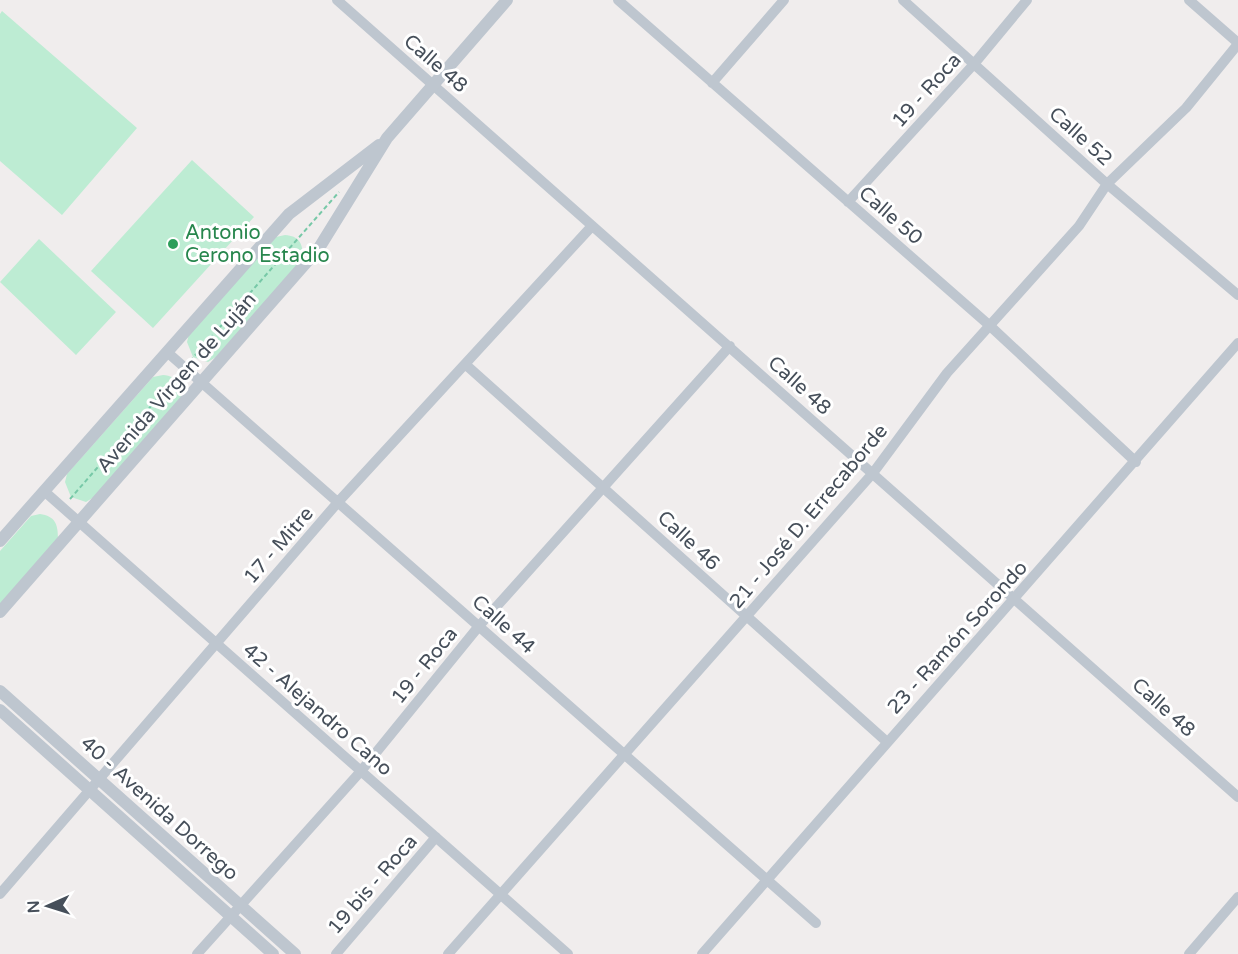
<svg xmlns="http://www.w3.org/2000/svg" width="1238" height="954" font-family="'Varela Round',sans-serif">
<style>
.green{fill:#bdecd3}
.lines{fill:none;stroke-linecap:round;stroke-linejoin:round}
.path{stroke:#77c8a7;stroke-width:2;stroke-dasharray:4.5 3;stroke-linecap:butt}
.minor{stroke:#bec6cf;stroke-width:10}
.tertiary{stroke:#bec6cf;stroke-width:12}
.leisure-dot{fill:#2e9e5b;stroke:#fff;stroke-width:2}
.labels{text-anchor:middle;stroke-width:6;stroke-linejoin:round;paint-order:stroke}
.street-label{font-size:20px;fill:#464f5a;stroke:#fff}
.leisure-label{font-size:20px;fill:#27864d;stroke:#fff;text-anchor:start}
</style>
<rect width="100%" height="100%" fill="#f0eded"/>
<path class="green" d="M2,11L137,128L62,215L0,161V14Z
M192,160L254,217L153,328L91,271Z
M285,235C300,236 303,244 303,259L216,357L208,362L193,357L187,342L189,334L276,237Z
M39,239L116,312L76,355L0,282Z
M163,375C178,376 181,385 181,398L94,497L86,502L71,497L65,482L67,474L153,377Z
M40,514C55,516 58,524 58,538L0,604V551L31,516Z"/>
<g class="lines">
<path class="path" d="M190,361L339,192
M70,499L179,374"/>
<path class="minor" d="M337,0L1238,797
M618,0L989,325L1136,462
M903,0L1107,184L1238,295
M1189,0L1238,43
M712,83L784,0
M848,202L974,64L1027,0
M167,352L816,923
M465,364L887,742
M44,491L568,954
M0,894L339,501L592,226
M197,954L361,771L479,626L730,346
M336,954L436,837
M448,954L873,473L947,373L1079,226L1107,184L1186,108L1238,44
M702,954L1238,343
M1189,954L1238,897"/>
<path class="tertiary" d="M0,541L289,214L379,145
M0,612L319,248L387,138L507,0
M0,691L295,954
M0,710L273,954"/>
</g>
<circle class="leisure-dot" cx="173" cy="244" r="6"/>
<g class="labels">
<g class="street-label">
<text transform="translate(436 63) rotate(41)" y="7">Calle 48</text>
<text transform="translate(926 90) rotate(-48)" y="7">19 - Roca</text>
<text transform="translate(1081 136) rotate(42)" y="7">Calle 52</text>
<text transform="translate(891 215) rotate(41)" y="7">Calle 50</text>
<text transform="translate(176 382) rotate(-49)" y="7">Avenida Virgen de Luján</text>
<text transform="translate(800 385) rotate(42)" y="7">Calle 48</text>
<text transform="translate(808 516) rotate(-50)" y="7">21 - José D. Errecaborde</text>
<text transform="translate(689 540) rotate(43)" y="7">Calle 46</text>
<text transform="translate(278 545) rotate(-49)" y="7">17 - Mitre</text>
<text transform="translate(504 624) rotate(42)" y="7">Calle 44</text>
<text transform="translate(957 637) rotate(-48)" y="7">23 - Ramón Sorondo</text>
<text transform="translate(424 665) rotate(-51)" y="7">19 - Roca</text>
<text transform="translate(1164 707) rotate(42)" y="7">Calle 48</text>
<text transform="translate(318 709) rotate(41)" y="7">42 - Alejandro Cano</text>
<text transform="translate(160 808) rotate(42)" y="7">40 - Avenida Dorrego</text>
<text transform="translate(372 884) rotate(-49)" y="7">19 bis - Roca</text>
</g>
<g class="leisure-label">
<text x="185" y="239">Antonio<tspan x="185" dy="23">Cerono Estadio</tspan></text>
</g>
</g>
<g transform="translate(48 906) rotate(267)" stroke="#ffffff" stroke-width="4.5" paint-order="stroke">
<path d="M0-4.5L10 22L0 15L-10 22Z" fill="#464f5a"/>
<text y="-9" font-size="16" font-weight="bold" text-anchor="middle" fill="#464f5a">N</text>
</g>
</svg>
